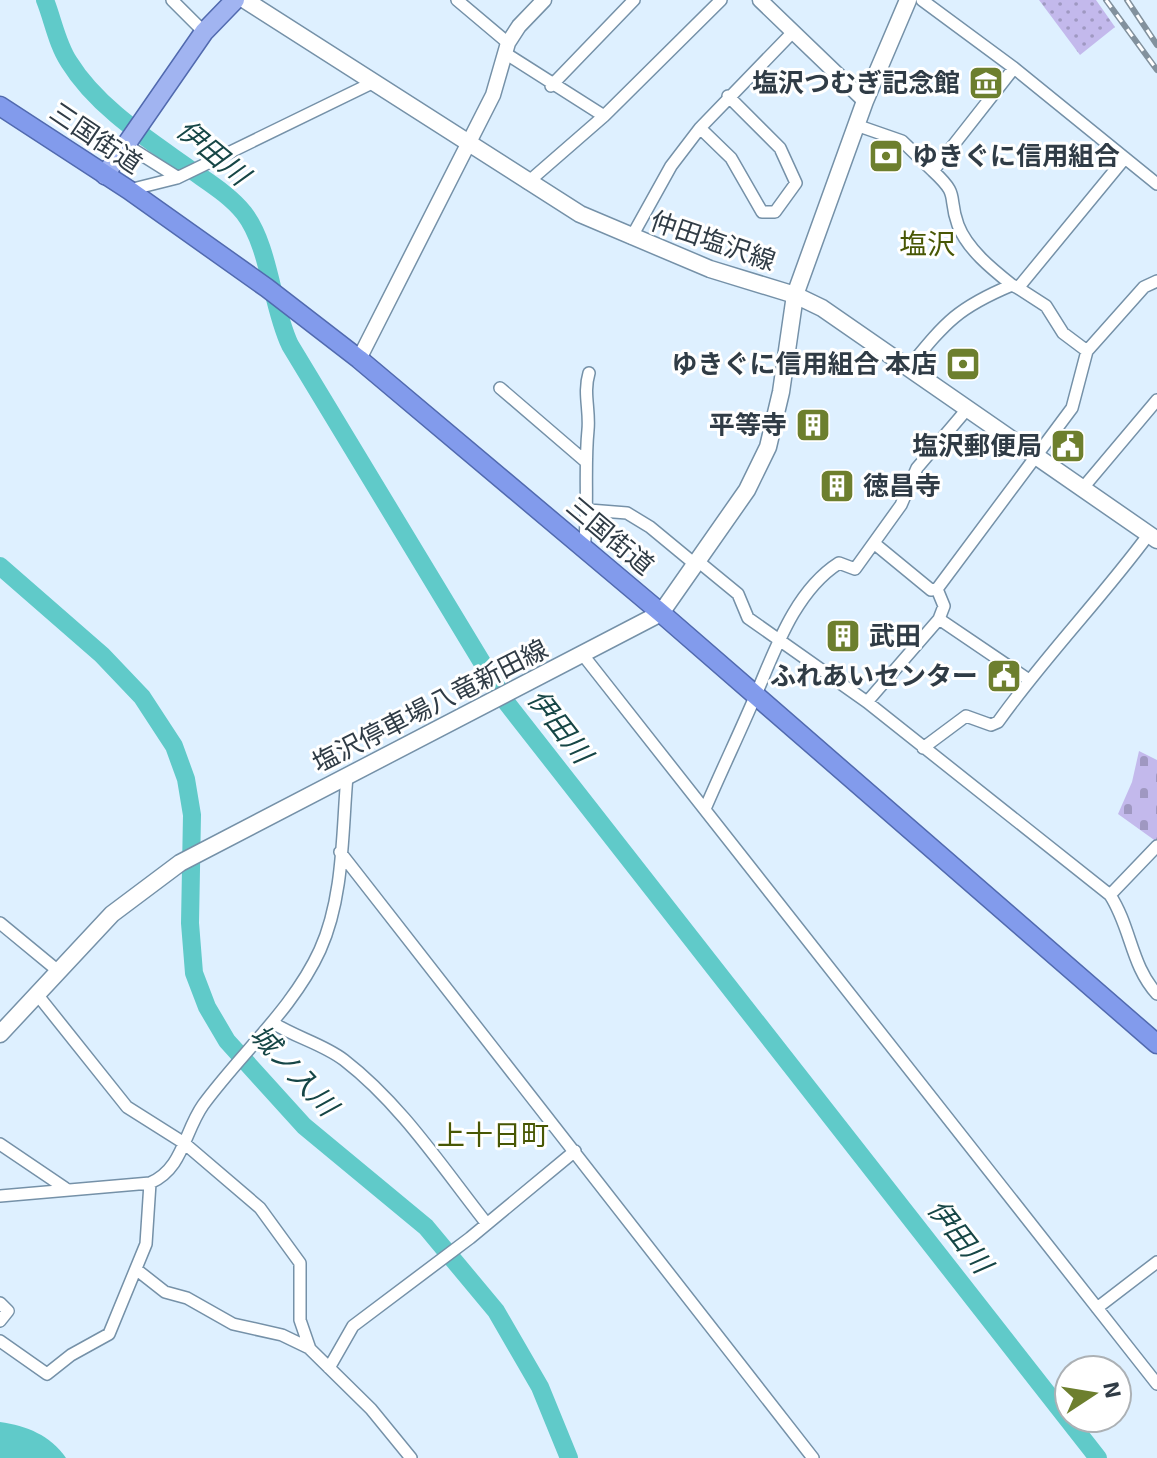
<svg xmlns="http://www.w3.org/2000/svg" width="1157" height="1458" font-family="'Exo 2','Noto Sans JP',sans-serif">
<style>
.cemetery{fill:url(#cemetery-stones)}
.park{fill:url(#park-dots)}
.water{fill:#60cac9}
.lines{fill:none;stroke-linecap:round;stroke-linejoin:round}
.stream{stroke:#60cac9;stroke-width:3}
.river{stroke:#60cac9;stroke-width:18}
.minor-casing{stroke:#7591a8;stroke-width:14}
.tertiary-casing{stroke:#7591a8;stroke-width:17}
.secondary-casing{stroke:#7591a8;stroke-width:19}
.primary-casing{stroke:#516aaf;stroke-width:21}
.trunk-casing{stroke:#516aaf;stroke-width:21}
.minor{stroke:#fff;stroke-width:11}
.tertiary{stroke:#fff;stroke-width:14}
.secondary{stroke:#fff;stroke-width:16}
.primary{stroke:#a1b4f1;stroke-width:18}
.trunk{stroke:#829bec;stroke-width:18}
.rail-casing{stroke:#82919d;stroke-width:6}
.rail{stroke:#fff;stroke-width:3;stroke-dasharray:9;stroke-linecap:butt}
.labels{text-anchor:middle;stroke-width:6;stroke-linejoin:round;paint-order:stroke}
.poi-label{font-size:26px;font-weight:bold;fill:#303c46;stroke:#fff;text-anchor:end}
.street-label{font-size:26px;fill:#303c46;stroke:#fff}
.water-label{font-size:28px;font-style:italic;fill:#164646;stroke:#fff}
.neighbourhood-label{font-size:28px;fill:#485704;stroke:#fff}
</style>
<defs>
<pattern id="cemetery-stones" width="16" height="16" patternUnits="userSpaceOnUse" patternTransform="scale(2)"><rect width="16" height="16" fill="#c3b9ec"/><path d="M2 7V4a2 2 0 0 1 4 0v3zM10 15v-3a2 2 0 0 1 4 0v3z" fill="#9f98c1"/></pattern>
<pattern id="park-dots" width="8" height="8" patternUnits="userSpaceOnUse" patternTransform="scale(2)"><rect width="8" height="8" fill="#c3b9ec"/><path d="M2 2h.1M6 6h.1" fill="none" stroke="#9f98c1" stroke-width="1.8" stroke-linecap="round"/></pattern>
</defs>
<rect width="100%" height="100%" fill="#def0ff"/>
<path class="cemetery" d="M1139,751L1157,760V842L1118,814L1132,782Z"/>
<path class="park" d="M1039,0H1096L1115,27L1080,55Z"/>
<path class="water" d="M0,1422C27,1426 50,1435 66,1458H0Z"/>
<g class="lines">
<path class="stream" d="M45,0V1"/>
<path class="river" d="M45,0C53,20 57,44 69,62C96,106 146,138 187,167C206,181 229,194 244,213C270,247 271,305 290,345L506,702L1098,1458
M0,566L102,655L142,697L174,746L186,779L192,815L190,923L194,973L207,1007L227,1041L304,1126L426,1227L496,1311L540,1387L569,1458"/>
<g class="minor-casing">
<path id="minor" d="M172,0L204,32
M457,0L508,43
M922,0L1014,68L1157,184
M505,53L604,116
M551,86L634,0
M856,125L902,141L933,171
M700,128L731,158L762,212H775L796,183L780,148L728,96
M126,145L177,177
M527,183L604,116L721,0
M129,190L177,178L372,83
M631,238L671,166L700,128L792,33
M1012,285C992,269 967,249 958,225C947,195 961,197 933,171L1014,68
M1018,288L1046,306L1063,333L1087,351
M909,367C946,322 957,308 1012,285L1018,288L1125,158
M500,388L585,461
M1082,489L1157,400
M589,510L627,513L650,527L696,565
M875,544L931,590L937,589
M584,549C589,509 584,470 588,430C590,410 583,393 589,373
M699,562L738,594L748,618L867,702L1110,895C1131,927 1131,966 1157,994
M939,619L1029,680
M583,655L1157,1384
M867,702L939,619L944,606L937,589L1072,408L1087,351L1144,287L1157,281
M923,748L966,716L991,725L998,722C1045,656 1101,599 1149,534
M705,809C723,767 743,726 760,685C778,642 798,589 839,563L855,569L901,505L917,468L968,408
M340,852L813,1458
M1110,895L1157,846
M0,923L57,970
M36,993L127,1107L184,1143L260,1208L300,1263V1320L310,1349L371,1409L411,1458
M273,1023C297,1038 323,1044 344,1060C401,1104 442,1167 487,1224
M0,1144L65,1188
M0,1196L150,1183C183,1169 184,1132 203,1105C241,1053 293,1009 320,950C344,897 342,832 347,776
M137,1270L165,1292L187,1298L233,1324L282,1335L309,1348
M0,1303L8,1311L0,1321
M1097,1308L1157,1262
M0,1341L47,1374L71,1355L109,1334L146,1244L150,1183
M329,1368L353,1326L470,1238L575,1151"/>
</g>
<g class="tertiary-casing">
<path id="tertiary" d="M760,0L865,101
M359,359L493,95L508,43L519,26L544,0"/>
</g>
<g class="secondary-casing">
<path id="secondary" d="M245,0L580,214L710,269L795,295L822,308L1157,540
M0,1034L112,914L180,863L661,613L747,490L768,447L781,392L795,295L865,101L908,0"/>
</g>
<g class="primary-casing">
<path id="primary" d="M105,175L204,32L235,0"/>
</g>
<g class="trunk-casing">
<path id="trunk" d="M0,106L129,190L267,288L359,359L661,613L1157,1044"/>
</g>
<use href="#minor" class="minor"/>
<use href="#tertiary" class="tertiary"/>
<use href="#secondary" class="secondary"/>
<use href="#primary" class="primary"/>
<use href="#trunk" class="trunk"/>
<g class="rail-casing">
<path id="rail" d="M1106,0L1157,70
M1127,0L1157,45"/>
</g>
<use href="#rail" class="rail"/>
</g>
<defs>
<g id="museum-square" transform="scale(1.8)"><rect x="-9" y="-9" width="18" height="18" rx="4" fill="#6d7f2e" stroke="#fff"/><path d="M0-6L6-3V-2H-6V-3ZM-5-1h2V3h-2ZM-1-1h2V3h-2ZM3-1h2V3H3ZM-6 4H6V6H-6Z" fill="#fff"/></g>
<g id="bank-square" transform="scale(1.8)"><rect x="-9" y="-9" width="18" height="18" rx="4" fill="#6d7f2e" stroke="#fff"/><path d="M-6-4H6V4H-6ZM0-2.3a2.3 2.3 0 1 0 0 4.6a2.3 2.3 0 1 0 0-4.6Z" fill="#fff"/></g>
<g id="building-square" transform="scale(1.8)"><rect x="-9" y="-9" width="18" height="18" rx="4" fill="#6d7f2e" stroke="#fff"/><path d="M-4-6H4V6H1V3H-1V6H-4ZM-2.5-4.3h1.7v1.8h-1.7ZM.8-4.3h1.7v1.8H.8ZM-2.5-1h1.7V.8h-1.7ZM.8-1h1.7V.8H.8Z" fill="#fff"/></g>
<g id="civic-square" transform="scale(1.8)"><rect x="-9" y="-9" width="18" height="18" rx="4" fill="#6d7f2e" stroke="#fff"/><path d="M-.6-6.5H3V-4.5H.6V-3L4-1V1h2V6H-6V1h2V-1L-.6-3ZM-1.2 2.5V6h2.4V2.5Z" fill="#fff"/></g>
</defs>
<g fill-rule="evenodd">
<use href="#museum-square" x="986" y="83"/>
<use href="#bank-square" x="886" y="156"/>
<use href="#bank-square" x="963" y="364"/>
<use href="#building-square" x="813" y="425"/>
<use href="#civic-square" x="1068" y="446"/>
<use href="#building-square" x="837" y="486"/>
<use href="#building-square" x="843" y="636"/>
<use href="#civic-square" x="1004" y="676"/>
</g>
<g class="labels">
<g class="poi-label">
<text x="960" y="92">塩沢つむぎ記念館</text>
<text x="912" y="165" text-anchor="start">ゆきぐに信用組合</text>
<text x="937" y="373">ゆきぐに信用組合 本店</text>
<text x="787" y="434">平等寺</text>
<text x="1042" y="455">塩沢郵便局</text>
<text x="863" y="495" text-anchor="start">徳昌寺</text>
<text x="869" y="645" text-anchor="start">武田</text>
<text x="978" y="685">ふれあいセンター</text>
</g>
<g class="street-label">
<text transform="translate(96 138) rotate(34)" y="9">三国街道</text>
<text transform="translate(713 241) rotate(19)" y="9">仲田塩沢線</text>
<text transform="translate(610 536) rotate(40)" y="9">三国街道</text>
<text transform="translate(430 706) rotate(-27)" y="9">塩沢停車場八竜新田線</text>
</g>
<g class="water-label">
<text transform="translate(213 152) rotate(40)" y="10">伊田川</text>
<text transform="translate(560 726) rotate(52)" y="10">伊田川</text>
<text transform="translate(294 1070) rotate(47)" y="10">城ノ入川</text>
<text transform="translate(960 1236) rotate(52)" y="10">伊田川</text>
</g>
<g class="neighbourhood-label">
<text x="927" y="254">塩沢</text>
<text x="493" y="1145">上十日町</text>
</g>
</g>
<g transform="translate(1093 1394) rotate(78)"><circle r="38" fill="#ffffff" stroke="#acb1b5" stroke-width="2"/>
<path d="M0-6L14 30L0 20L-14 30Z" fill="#6d7f2e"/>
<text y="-12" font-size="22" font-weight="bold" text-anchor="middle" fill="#303c46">N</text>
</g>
</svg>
